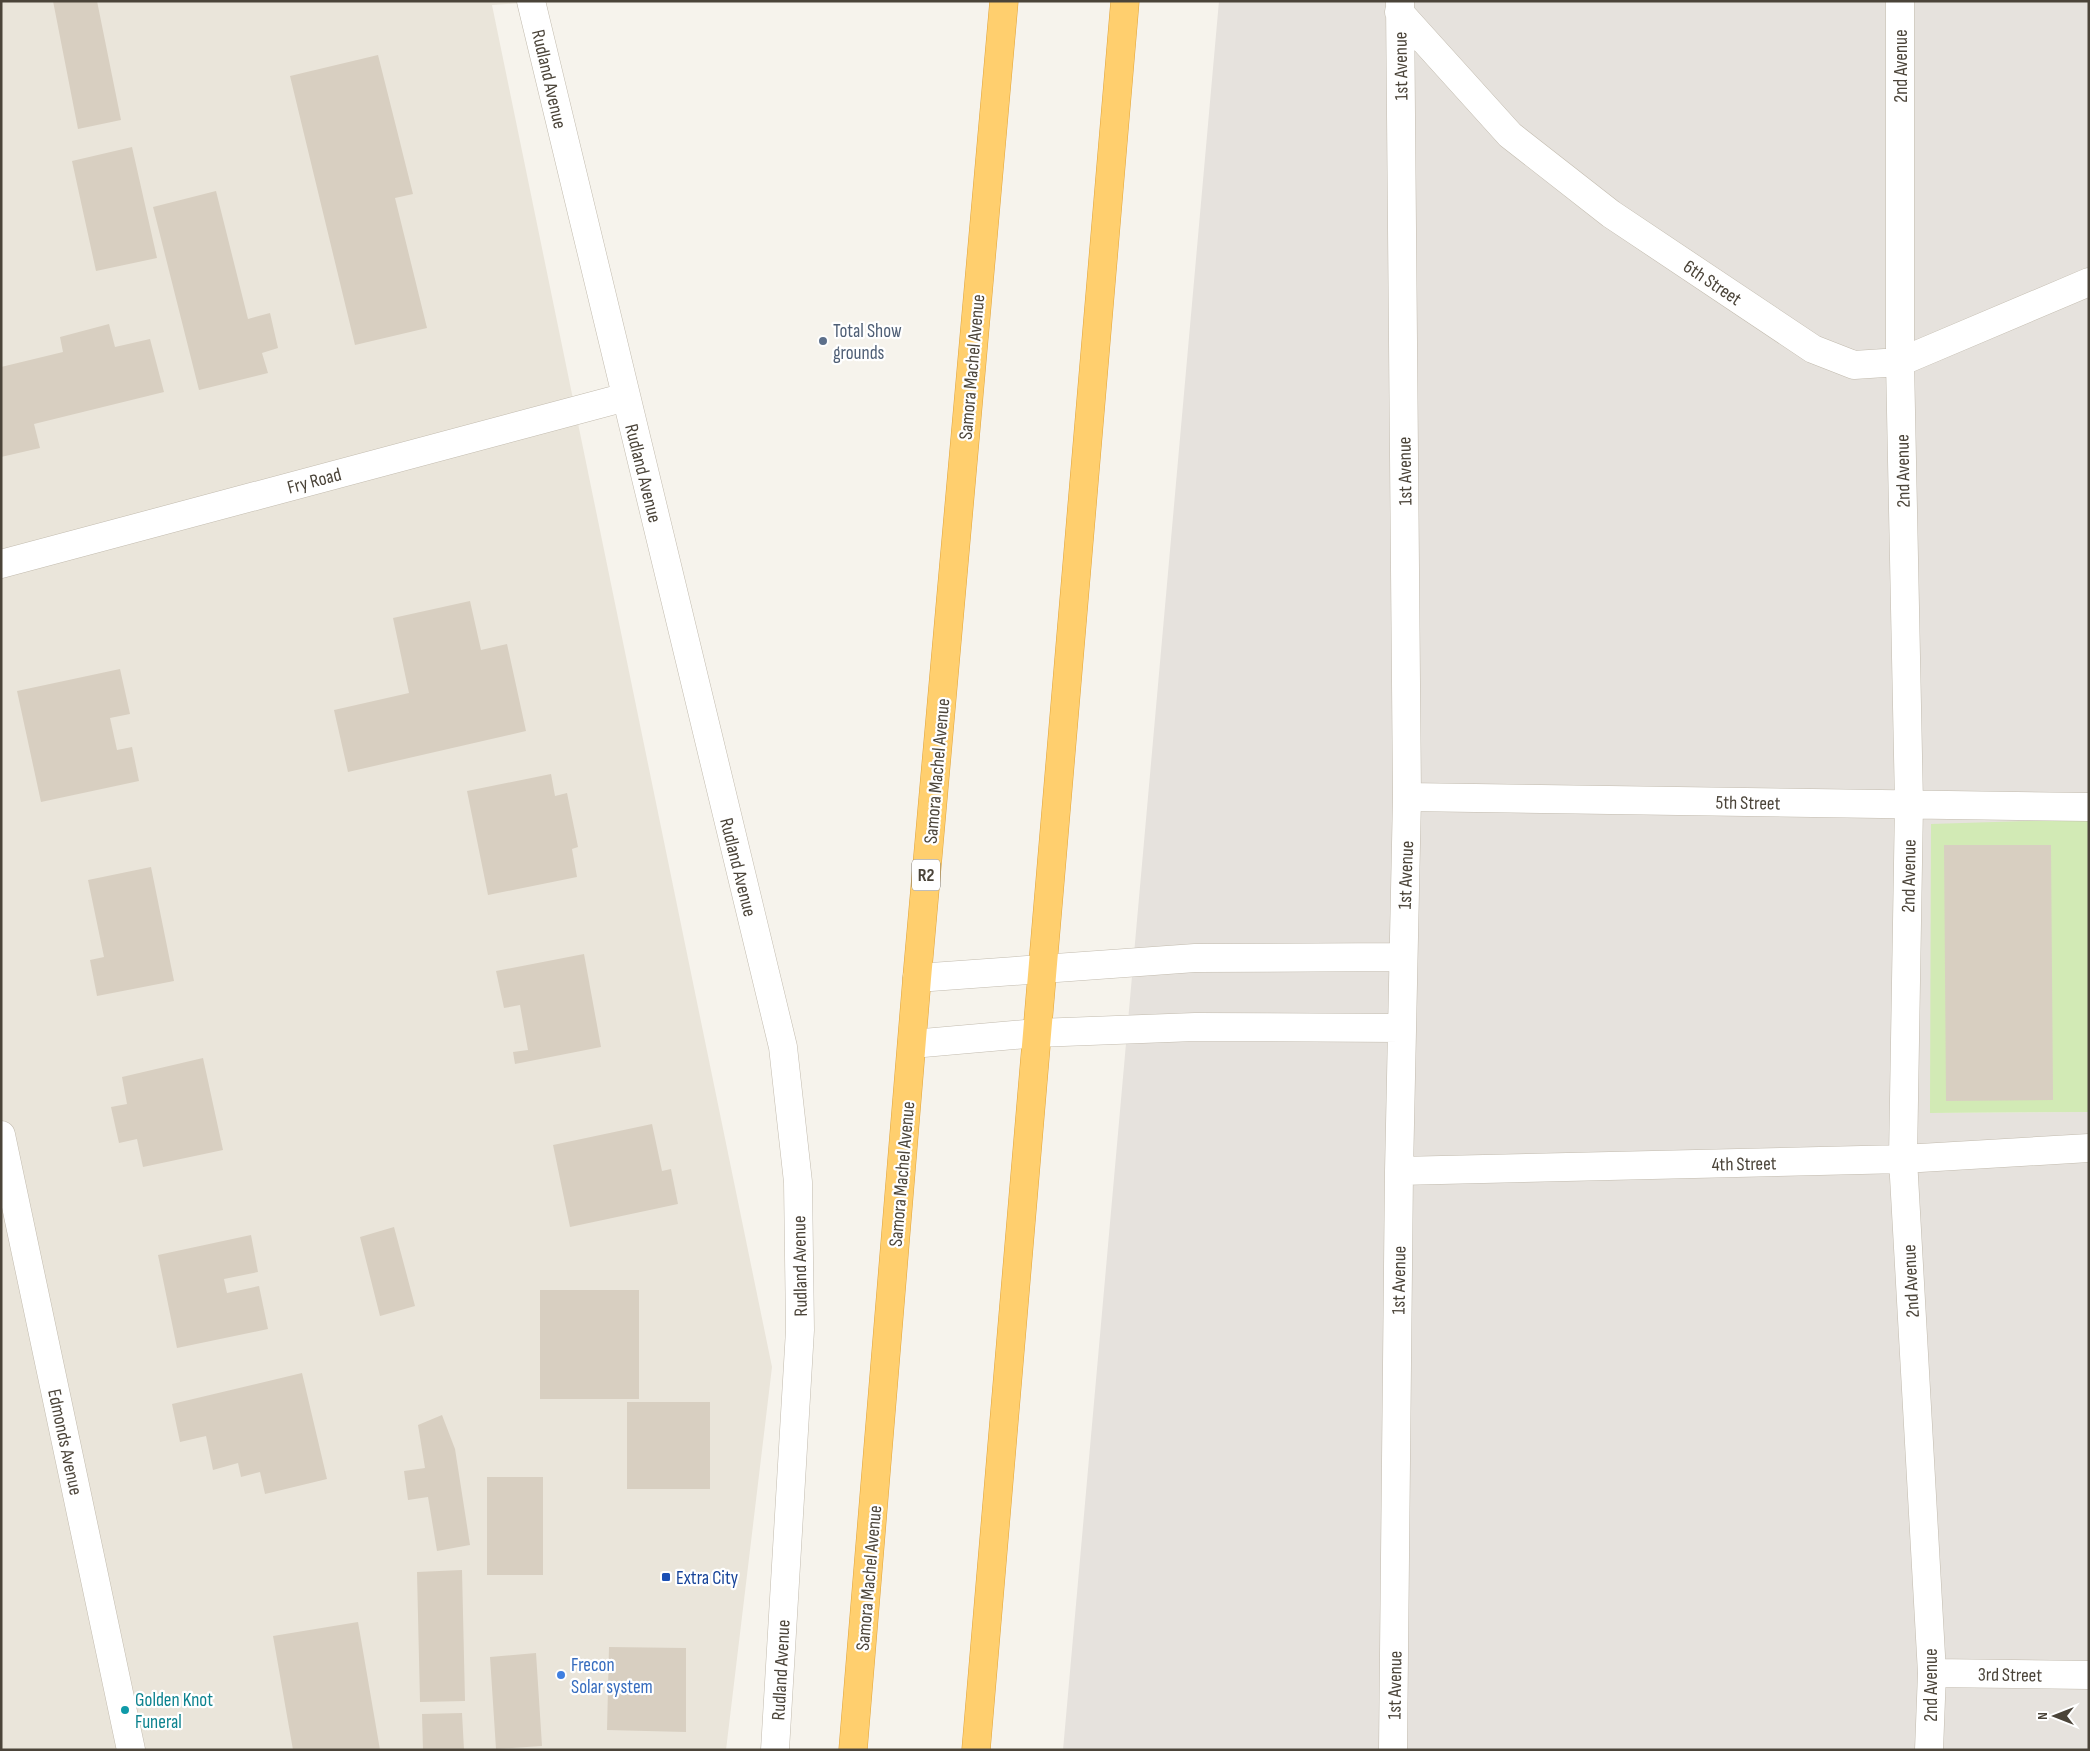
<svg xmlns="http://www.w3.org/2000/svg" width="2090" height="1751" font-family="'Sofia Sans Condensed',sans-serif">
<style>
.residential{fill:#eae5da}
.industrial{fill:#e6e2dd}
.green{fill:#d2eab5}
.building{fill:#d8cfc1}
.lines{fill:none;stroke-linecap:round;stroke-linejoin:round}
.street-casing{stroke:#c2bbae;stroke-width:29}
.highway-casing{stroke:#e0a43c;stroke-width:29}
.street{stroke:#fff;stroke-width:28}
.highway{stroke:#ffcf6e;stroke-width:28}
.service-dot{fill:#5c6f8a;stroke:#fff;stroke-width:2}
.transit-dot{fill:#1a4fb4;stroke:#fff;stroke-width:2}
.shop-dot{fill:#3f7fe0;stroke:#fff;stroke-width:2}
.culture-dot{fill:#0f9aa8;stroke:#fff;stroke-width:2}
.labels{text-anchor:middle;stroke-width:4.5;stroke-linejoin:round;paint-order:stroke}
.shield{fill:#fff;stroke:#817c74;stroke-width:1}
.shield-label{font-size:18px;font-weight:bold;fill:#4b4439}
.street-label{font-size:19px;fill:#4b4439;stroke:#fff}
.service-label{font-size:19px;fill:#4e5e75;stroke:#fff;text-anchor:start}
.transit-label{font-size:19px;fill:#164399;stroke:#fff;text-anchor:start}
.shop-label{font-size:19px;fill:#366cbe;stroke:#fff;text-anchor:start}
.culture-label{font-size:19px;fill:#0d838f;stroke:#fff;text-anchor:start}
</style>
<rect width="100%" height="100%" fill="#f6f3ec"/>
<path class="residential" d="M1,1H549L492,5L772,1367L726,1750H1Z"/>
<path class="industrial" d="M1219,1H2089V819L1930,1113L2089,1112V1750H1063Z"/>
<path class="green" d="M2089,819V1112L1930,1113L1931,824Z"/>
<path class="building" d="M53,1H97L121,120L78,129Z
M378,55L413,194L395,198L427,328L355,345L290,76Z
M132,147L157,258L96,271L72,161Z
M216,191L248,319L270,313L278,348L262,353L268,373L199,390L153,207Z
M109,324L115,347L150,339L164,392L34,424L40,448L1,457V367L63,352L60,337Z
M470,601L481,650L507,644L526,731L348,772L334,710L409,693L393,618Z
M120,669L130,714L110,718L117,750L132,747L139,781L41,802L17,691Z
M551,774L555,796L567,793L578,847L572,849L577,877L488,895L467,791Z
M1944,845H2051L2053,1100L1946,1101Z
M151,867L174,981L97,996L90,960L104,957L88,880Z
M584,954L601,1047L515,1064L513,1052L528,1050L520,1005L504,1008L496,971Z
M203,1058L223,1150L143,1167L137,1139L119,1143L111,1107L127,1104L122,1077Z
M652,1124L662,1171L671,1169L678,1204L570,1227L553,1145Z
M394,1227L415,1306L380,1316L360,1237Z
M251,1235L258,1272L224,1279L227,1293L259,1286L268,1329L177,1348L158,1255Z
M540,1290H639V1399H540Z
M302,1373L327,1479L265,1494L260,1472L241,1477L238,1463L213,1470L206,1436L180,1442L172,1404Z
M627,1402H710V1489H627Z
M442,1415L455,1449L470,1545L437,1551L428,1497L408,1500L404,1471L425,1468L418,1425Z
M487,1477H543V1575H487Z
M462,1570L465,1701L420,1702L417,1572Z
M358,1622L380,1750H293L273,1636Z
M609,1647L686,1648V1732L607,1730Z
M536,1653L542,1746L496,1749L490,1657Z
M462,1713L464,1750H423L422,1714Z"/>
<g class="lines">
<g class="street-casing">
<path id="street" d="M531,1L783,1047L798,1182L800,1330L775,1750
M1900,1V362L1909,804L1903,1159L1932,1673L1929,1750
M1399,12L1510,135L1611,214L1813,349L1854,365L1900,362L2089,282
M1,564L626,397
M1407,797L2089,807
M917,978L1195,958L1403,957
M912,1044L1037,1033L1195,1027L1401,1028
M1,1135L131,1750
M1399,1171L1903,1159L2089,1148
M1932,1673L2089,1675
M1393,1750L1399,1171L1407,797L1400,1"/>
</g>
<g class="highway-casing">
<path id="highway" d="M853,1750L917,978L1004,1
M976,1750L1125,1"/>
</g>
<use href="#street" class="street"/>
<use href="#highway" class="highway"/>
</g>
<circle class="service-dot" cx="823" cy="341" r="5"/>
<rect class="transit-dot" x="661" y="1572" width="10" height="10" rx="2.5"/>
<circle class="shop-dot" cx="561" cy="1675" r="5"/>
<circle class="culture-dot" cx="125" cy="1710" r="5"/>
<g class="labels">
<rect class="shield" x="912" y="859.5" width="28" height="31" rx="4"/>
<g class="shield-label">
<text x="926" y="881">R2</text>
</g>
<g class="street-label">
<text transform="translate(1400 66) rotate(-91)" y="7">1st Avenue</text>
<text transform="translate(1900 66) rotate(-90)" y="7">2nd Avenue</text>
<text transform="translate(550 79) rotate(77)" y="7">Rudland Avenue</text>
<text transform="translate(1713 282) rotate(34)" y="7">6th Street</text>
<text transform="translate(971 367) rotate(-85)" y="7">Samora Machel Avenue</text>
<text transform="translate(1404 471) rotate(-91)" y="7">1st Avenue</text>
<text transform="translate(1902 471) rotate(-91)" y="7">2nd Avenue</text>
<text transform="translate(644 473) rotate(76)" y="7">Rudland Avenue</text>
<text transform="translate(314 480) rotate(-15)" y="7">Fry Road</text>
<text transform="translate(936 771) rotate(-85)" y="7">Samora Machel Avenue</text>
<text transform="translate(1748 802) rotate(1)" y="7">5th Street</text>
<text transform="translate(739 867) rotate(76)" y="7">Rudland Avenue</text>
<text transform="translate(1405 875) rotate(-88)" y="7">1st Avenue</text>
<text transform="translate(1908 876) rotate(-89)" y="7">2nd Avenue</text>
<text transform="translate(1744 1163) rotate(-1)" y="7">4th Street</text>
<text transform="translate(901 1174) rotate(-85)" y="7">Samora Machel Avenue</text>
<text transform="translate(799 1266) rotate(-91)" y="7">Rudland Avenue</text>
<text transform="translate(1398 1280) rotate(-89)" y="7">1st Avenue</text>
<text transform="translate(1910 1281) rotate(-93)" y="7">2nd Avenue</text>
<text transform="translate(66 1442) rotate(78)" y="7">Edmonds Avenue</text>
<text transform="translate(868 1578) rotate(-85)" y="7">Samora Machel Avenue</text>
<text transform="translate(780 1670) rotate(-87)" y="7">Rudland Avenue</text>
<text transform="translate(2010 1674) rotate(1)" y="7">3rd Street</text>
<text transform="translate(1394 1685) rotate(-89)" y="7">1st Avenue</text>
<text transform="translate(1930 1685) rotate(-90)" y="7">2nd Avenue</text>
</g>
<g class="service-label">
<text x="833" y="337">Total Show<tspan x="833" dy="22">grounds</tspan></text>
</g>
<g class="transit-label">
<text x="676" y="1584">Extra City</text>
</g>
<g class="shop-label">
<text x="571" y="1671">Frecon<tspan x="571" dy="22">Solar system</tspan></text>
</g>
<g class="culture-label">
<text x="135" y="1706">Golden Knot<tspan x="135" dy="22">Funeral</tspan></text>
</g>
</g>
<rect width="2090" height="1751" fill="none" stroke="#4b4439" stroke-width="5"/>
<g transform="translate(2055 1716) rotate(270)" stroke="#ffffff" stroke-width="4" paint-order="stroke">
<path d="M0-4L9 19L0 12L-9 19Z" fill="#4b4439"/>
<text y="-8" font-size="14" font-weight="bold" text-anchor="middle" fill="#4b4439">N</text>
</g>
</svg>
